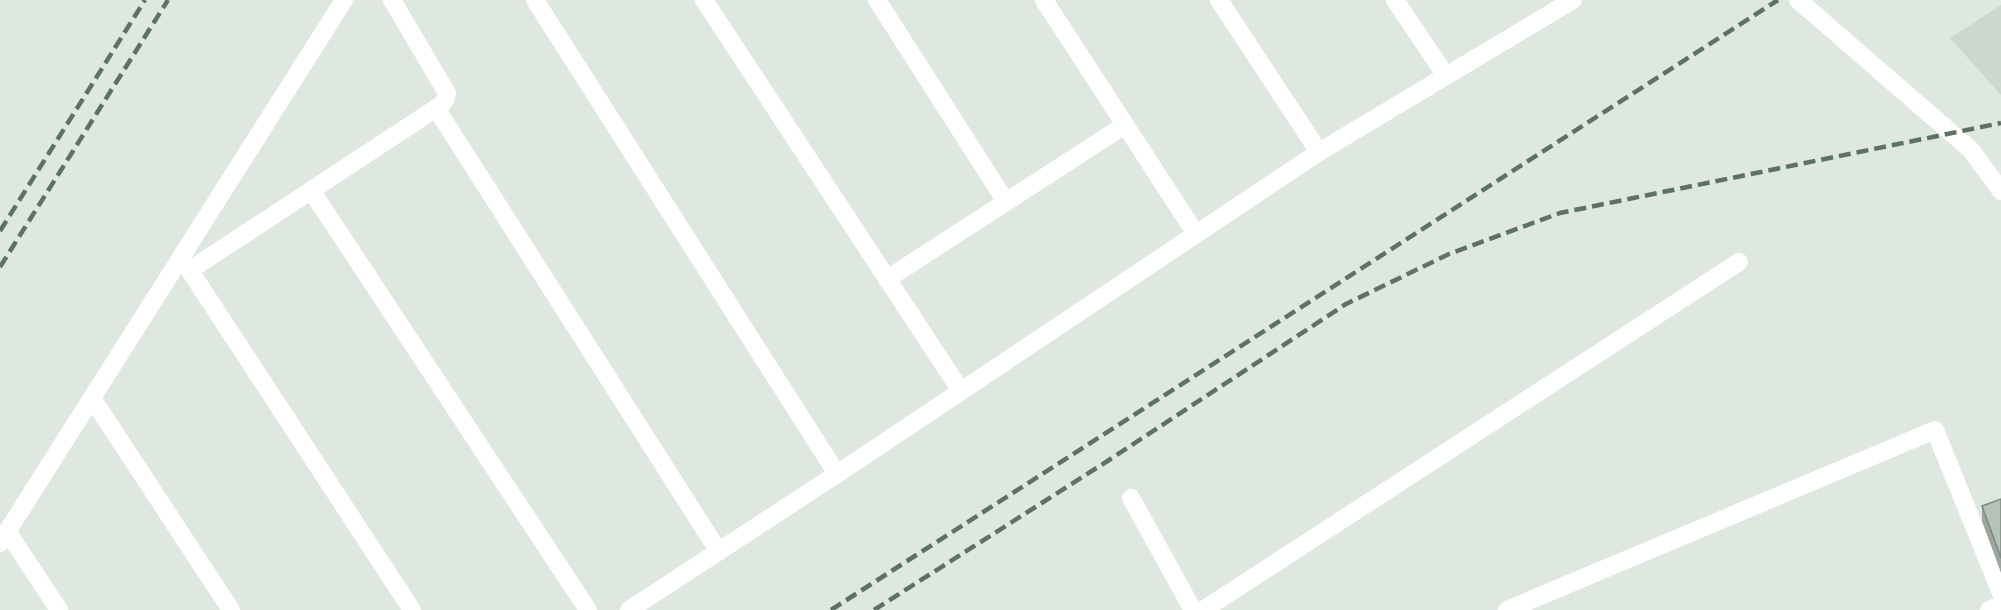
<svg xmlns="http://www.w3.org/2000/svg" width="2001" height="610" font-family="'Open Sans',sans-serif">
<style>
.built{fill:#cdd7ce}
.lines{fill:none;stroke-linecap:round;stroke-linejoin:round}
.minor{stroke:#fff;stroke-width:18}
.rail{stroke:#5c7263;stroke-width:4.5;stroke-dasharray:12 6;stroke-linecap:butt}
.wall{fill:#9ba79e}
.building{fill:#b4c2b8;stroke:#7e8881;stroke-width:1.5}
</style>
<rect width="100%" height="100%" fill="#dee8e0"/>
<path class="built" d="M2001,5V95L1950,38Z"/>
<g class="lines">
<path class="minor" d="M535,0L837,474
M704,0L961,391
M877,0L1006,202
M1044,0L1196,234
M1219,0L1319,152
M1395,0L1446,76
M1798,0L1971,150L2001,191
M436,108L719,552
M311,190L588,610
M183,260L412,610
M190,270L441,105L445,100L447,93L392,0
M887,279L1125,125
M92,398L231,610
M1131,498L1193,610
M7,531L59,610
M0,543L344,0
M629,610L837,474L1319,152L1573,0
M1203,610L1739,262
M1507,610L1935,430L2001,593
M1989,610L2001,605"/>
<path class="rail" d="M0,231L145,0
M0,267L168,0
M831,610L1778,0
M874,610L1106,462L1346,304L1449,254L1560,213L2001,123"/>
</g>
<path class="wall" d="M2001,499V573L1982,521V506Z"/>
<path class="building" d="M2001,499V558L1982,506Z"/>
</svg>
